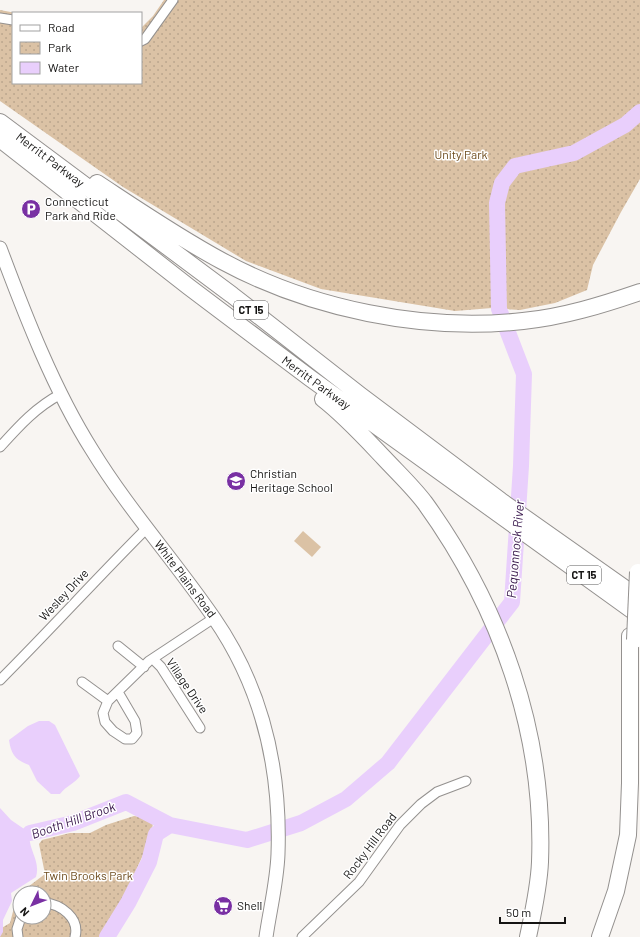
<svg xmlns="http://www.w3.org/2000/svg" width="640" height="937" font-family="Barlow,sans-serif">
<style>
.grass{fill:#dbc2a5}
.park{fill:url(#park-dots)}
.water{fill:#e9cffc}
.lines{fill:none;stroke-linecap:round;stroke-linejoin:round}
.river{stroke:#e9cffc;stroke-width:16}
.street-casing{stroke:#94918f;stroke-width:11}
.secondary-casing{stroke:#94918f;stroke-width:15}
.highway-casing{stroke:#94918f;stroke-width:18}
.street{stroke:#fff;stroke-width:9}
.secondary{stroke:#fff;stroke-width:13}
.highway{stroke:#fff;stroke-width:16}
.highway-bridge-casing{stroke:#94918f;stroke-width:18;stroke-linecap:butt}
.highway-bridge{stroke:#fff;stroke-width:16}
.labels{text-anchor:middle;stroke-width:3;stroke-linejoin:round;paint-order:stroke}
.shield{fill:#fff;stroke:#5b5a5a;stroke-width:1}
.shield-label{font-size:11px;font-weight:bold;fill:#151413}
.park-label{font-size:12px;fill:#6c4a1b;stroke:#fff}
.street-label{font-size:12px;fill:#151413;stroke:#fff}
.poi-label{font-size:12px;fill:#151413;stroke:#fff;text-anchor:start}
.water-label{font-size:13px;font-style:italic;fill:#38174c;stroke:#fff}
</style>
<defs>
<pattern id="park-dots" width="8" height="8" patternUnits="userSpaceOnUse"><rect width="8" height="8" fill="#dbc2a5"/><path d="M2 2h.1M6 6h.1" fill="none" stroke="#bba68d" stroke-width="1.8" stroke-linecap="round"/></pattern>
</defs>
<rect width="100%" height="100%" fill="#f8f5f2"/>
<path class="grass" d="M303,531L321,547L312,557L294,541Z"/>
<path class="park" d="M164,0H640V179L621,212L593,265L587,290L555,303L520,310L492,308L455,311L321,289L246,261L123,187L0,101V10L16,13H13V83H141V28L153,16Z
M134,816L142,817L153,823C151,843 140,859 133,878C125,898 120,918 111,937H0V929L10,923L17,896L20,893V917H44V893H20L45,874L39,844L42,840L70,833H90L106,825Z"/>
<path class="water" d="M39,721H49L55,725L80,776C75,783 66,786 60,794H51L37,781L29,765C15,760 11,754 9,740L28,726Z
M0,808L11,820L30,833C27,849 41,860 36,877L11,893L12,901L3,920V932L0,937Z"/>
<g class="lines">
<path class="river" d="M30,833L73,823L126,802L170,825L247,840L301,823L346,799L388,763L512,602L521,466L524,374L499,309L497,203L502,183L515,166L574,153L625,125L640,112
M107,937L128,903L149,862L156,834L170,825"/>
<g class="street-casing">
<path id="street" d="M0,18L13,20
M141,41L145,39L173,0
M0,447C19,426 36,407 61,394
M118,646L144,667
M153,659L161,667L200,728
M0,680C50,630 97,578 147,528
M82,682L108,701
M118,692L135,721L137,733L132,739H125L113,731L105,722L103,713L108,701L149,661L214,618
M44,903C61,904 80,918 75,937
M18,937L17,929L21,917
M302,937L359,882L400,825L421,804L437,792L466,781"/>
</g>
<g class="secondary-casing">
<path id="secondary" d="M0,248C25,315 54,390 92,450C128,509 175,561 214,618C263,689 281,768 278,854C277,882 270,909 266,937"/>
</g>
<g class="highway-casing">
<path id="highway" d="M0,122L232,295L360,395L501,501L640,599
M0,139L189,287L310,378L640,616
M97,183C138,210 179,238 222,261C311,309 423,332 523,321C563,317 602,305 640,292
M323,399C345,416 365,438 384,458C398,473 413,487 425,503C500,607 545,733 540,862C539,887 533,913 528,937
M600,937L616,891L628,835L630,783V636"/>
</g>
<use href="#street" class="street"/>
<use href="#secondary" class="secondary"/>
<use href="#highway" class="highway"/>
<g class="highway-bridge-casing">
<path id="highway-bridge" d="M635,640L638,572"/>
</g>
<use href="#highway-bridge" class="highway-bridge"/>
</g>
<defs>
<g id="parking-disc" transform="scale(1)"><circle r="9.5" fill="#7930a3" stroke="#fff"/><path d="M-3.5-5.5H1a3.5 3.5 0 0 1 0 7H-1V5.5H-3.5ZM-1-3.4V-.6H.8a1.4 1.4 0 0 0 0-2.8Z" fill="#fff"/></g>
<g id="school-disc" transform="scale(1)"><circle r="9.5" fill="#7930a3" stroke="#fff"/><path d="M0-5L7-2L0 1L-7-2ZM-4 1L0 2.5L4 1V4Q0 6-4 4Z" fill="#fff"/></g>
<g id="supermarket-disc" transform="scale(1)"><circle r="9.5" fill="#7930a3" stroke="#fff"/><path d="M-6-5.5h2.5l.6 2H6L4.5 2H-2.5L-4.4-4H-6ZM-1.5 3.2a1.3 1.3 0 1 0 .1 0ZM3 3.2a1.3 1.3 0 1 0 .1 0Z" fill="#fff"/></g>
</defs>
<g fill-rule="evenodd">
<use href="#parking-disc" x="31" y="209"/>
<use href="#school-disc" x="236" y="481"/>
<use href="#supermarket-disc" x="223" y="906"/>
</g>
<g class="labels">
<g class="shield">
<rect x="234" y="301" width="34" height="18" rx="3"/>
<rect x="567" y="566" width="34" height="18" rx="3"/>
</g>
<g class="shield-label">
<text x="251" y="314">CT 15</text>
<text x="584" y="579">CT 15</text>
</g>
<g class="park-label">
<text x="461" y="159">Unity Park</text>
<text x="88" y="880">Twin Brooks Park</text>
</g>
<g class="street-label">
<text transform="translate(50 160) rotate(37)" y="4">Merritt Parkway</text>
<text transform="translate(316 383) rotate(36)" y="4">Merritt Parkway</text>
<text transform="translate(185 579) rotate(53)" y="4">White Plains Road</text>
<text transform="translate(64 595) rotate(-47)" y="4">Wesley Drive</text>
<text transform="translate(187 686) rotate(56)" y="4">Village Drive</text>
<text transform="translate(370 846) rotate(-53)" y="4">Rocky Hill Road</text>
</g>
<g class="poi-label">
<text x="45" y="206">Connecticut<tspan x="45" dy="14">Park and Ride</tspan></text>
<text x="250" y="478">Christian<tspan x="250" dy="14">Heritage School</tspan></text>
<text x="237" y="910">Shell</text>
</g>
<g class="water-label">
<text transform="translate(515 549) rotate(-85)" y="5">Pequonnock River</text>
<text transform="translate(73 820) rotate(-19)" y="5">Booth Hill Brook</text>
</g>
</g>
<rect x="12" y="12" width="130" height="72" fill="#ffffff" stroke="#a1a1a1"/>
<rect x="20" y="25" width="20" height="6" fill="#ffffff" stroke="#a1a1a1"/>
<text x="48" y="32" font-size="12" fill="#151413">Road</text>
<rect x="20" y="42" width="20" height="12" fill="url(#park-dots)" stroke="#a1a1a1"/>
<text x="48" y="52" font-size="12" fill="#151413">Park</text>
<rect x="20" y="62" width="20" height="12" fill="#e9cffc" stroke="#a1a1a1"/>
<text x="48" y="72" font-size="12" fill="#151413">Water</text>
<g transform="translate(32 905) rotate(227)"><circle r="19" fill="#ffffff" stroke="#a1a1a1"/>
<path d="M0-3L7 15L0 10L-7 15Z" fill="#7930a3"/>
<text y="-6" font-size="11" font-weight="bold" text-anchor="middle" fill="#151413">N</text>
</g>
<path d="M500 917v6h65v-6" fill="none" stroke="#151413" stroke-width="2"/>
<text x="506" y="917" font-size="12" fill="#151413" stroke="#ffffff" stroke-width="3" paint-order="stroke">50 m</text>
</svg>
